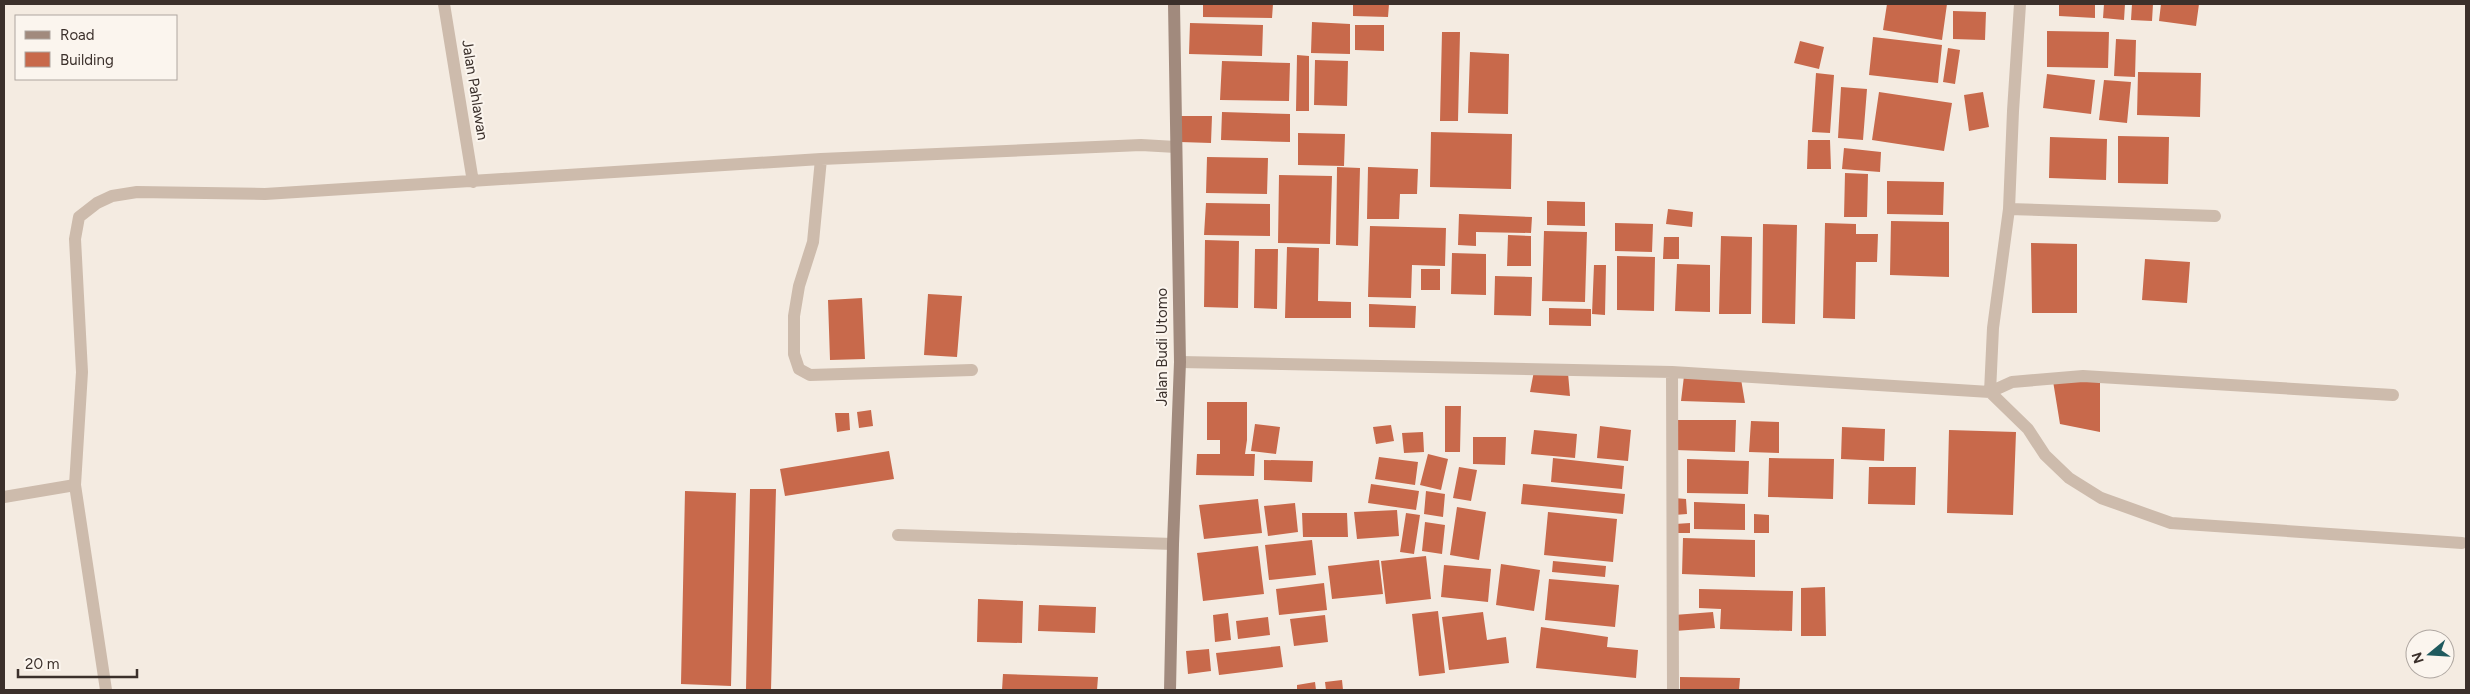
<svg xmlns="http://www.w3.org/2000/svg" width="2470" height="694" font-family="Figtree,sans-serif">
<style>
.building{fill:#c8694b}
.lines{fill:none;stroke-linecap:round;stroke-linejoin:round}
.lane{stroke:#cdbbac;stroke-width:12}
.street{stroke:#cdbbac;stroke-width:12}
.secondary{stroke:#a18a7d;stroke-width:12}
.labels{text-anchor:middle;stroke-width:4;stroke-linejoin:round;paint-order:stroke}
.street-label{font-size:15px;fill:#3b302b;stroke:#fbf5ee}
</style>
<rect width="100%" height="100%" fill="#f4ebe1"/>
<path class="building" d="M1203,4H1273L1272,18L1203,17Z
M1353,4H1389L1388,17L1353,16Z
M1887,4H1947L1942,40L1883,30Z
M2059,4H2095V18L2059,16Z
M2104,4H2125L2124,20L2103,18Z
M2132,4H2153L2152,21L2131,20Z
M2161,4H2199L2196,26L2159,21Z
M1953,11L1986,12L1985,40L1953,39Z
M1312,22L1350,24V54L1311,53Z
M1190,23L1263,25L1262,56L1189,54Z
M1355,25H1384V51L1355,50Z
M2047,31L2109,32L2108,68L2047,67Z
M1442,32H1460L1458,121H1440Z
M1873,37L1942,45L1938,83L1869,75Z
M2116,39L2136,40L2135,77L2114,76Z
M1800,41L1824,47L1819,69L1794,63Z
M1948,48L1960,50L1955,84L1943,82Z
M1470,52L1509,54L1508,114L1468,113Z
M1297,55L1309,56V111H1296Z
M1315,60L1348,61L1347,106L1314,105Z
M1222,61L1290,63L1289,101L1220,100Z
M2138,72L2201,73L2200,117L2137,115Z
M1816,73L1834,75L1830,133L1812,132Z
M2047,74L2095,80L2091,114L2043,108Z
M2104,80L2131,82L2127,123L2099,120Z
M1841,87L1867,89L1863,140L1838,138Z
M1879,92L1952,103L1944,151L1872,140Z
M1983,92L1989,127L1969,131L1964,95Z
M1222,112L1290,114V142L1221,140Z
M1179,116H1212L1211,143L1180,142Z
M1431,132L1512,134L1511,189L1430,187Z
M1298,133L1345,134L1344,166L1298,165Z
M2118,136L2169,137L2168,184L2118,183Z
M2050,137L2107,139L2106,180L2049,178Z
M1808,140H1830L1831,169H1807Z
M1844,148L1881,152L1880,172L1842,169Z
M1207,157L1268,158L1267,194L1206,193Z
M1337,167L1360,168L1358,246L1336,245Z
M1368,167L1418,169L1417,194H1400L1399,219H1367Z
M1845,173L1868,174L1867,217H1844Z
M1279,175L1332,176L1330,244L1278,243Z
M1887,181L1944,182L1943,215L1887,214Z
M1547,201L1585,202V226L1547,225Z
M1206,203L1270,204V236L1204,235Z
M1668,209L1693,212L1692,227L1666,224Z
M1459,214L1532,217L1531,233L1476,232V246L1458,245Z
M1891,221L1949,222V277L1890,275Z
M1615,223L1653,224L1652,252L1615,251Z
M1825,223L1856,224V234H1878L1877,262H1856L1855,319L1823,318Z
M1763,224L1797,225L1795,324L1762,323Z
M1370,226L1446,228L1445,266L1412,265L1411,298L1368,297Z
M1544,231L1587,232L1585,302L1542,301Z
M1508,235L1531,236V266H1507Z
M1721,236L1752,237L1751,314H1719Z
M1664,237H1679V259H1663Z
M1205,240L1239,241L1238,308L1204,307Z
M2031,243L2077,244V313H2032Z
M1287,247L1319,248L1318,301L1351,302V318H1285Z
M1255,249H1278L1277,309L1254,308Z
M1452,253L1486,254V295L1451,294Z
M1617,256L1655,257L1654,311L1617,310Z
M2145,259L2190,262L2187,303L2142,300Z
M1677,264L1710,265V312L1675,311Z
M1594,265H1606L1605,315L1592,314Z
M1421,269H1440V290H1421Z
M1495,276L1532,277L1531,316L1494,315Z
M928,294L962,296L957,357L924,355Z
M862,298L865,359L830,360L828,300Z
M1369,304L1416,306L1415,328L1369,327Z
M1549,308L1591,309V326L1549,325Z
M1534,371L1568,373L1570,396L1530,392Z
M1684,376L1741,379L1745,403L1681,401Z
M2053,381L2100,382V432L2060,424Z
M1207,402H1247V440L1245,454H1255L1254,476L1196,475L1197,454H1220V440H1207Z
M1445,406H1461L1460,452H1445Z
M871,410L873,426L859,428L857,412Z
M835,413H849L850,430L837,432Z
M1675,420H1736L1735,452L1675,450Z
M1751,421L1779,422V453L1749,452Z
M1255,424L1280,427L1276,454L1251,451Z
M1391,425L1394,441L1376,444L1373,427Z
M1600,426L1631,430L1628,461L1597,458Z
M1842,427L1885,429L1884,461L1841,459Z
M1534,430L1577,434L1575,458L1531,454Z
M1949,430L2016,432L2013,515L1947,513Z
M1423,432L1424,452L1404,453L1402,433Z
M1473,437H1506L1505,465L1473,464Z
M889,451L894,479L785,496L780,469Z
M1428,454L1448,459L1441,490L1420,485Z
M1379,457L1418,462L1415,485L1375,479Z
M1553,458L1624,466L1622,489L1551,482Z
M1769,458L1834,459L1833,499L1768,497Z
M1687,459L1749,461L1748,494L1687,493Z
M1264,460L1313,461L1312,482L1264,480Z
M1459,467L1477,470L1471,501L1453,498Z
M1869,467H1916L1915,505L1868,504Z
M1371,484L1419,491L1416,510L1368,503Z
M1523,484L1625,494L1623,514L1521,504Z
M750,489H776L771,690H746Z
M685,491L736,493L731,686L681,684Z
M1426,491L1445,494L1443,517L1424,514Z
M1674,498L1686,499L1687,514L1674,515Z
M1258,499L1262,533L1204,539L1199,505Z
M1694,502L1745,504V530L1694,529Z
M1295,503L1298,532L1268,536L1264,506Z
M1457,507L1486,512L1479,560L1450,555Z
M1397,510L1399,536L1357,539L1354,512Z
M1548,512L1617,519L1613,562L1544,555Z
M1302,513H1347L1348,537H1303Z
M1406,513L1420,515L1414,554L1400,552Z
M1754,514L1769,515V533H1754Z
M1425,522L1445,525L1442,554L1422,551Z
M1690,523V533H1674L1675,524Z
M1683,538L1755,540V577L1682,574Z
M1312,540L1316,575L1269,580L1265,545Z
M1258,546L1264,594L1203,601L1197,553Z
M1426,556L1431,599L1386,604L1381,561Z
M1379,560L1383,594L1332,599L1328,566Z
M1553,561L1606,566L1605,577L1552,572Z
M1501,564L1540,570L1534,611L1496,605Z
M1444,565L1491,569L1488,602L1441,597Z
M1549,579L1619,585L1615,627L1545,620Z
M1324,583L1327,610L1279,615L1276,589Z
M1825,587L1826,636H1801V588Z
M1699,589L1793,591L1792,631L1720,629L1721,609L1699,608Z
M978,599L1023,601L1022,643L977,642Z
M1039,605L1096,607L1095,633L1038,631Z
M1438,611L1445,673L1419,676L1412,614Z
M1483,612L1487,640L1506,637L1509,663L1449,670L1442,617Z
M1713,612L1715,628L1675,631L1674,615Z
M1228,613L1231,640L1215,642L1213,615Z
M1325,615L1328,642L1294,646L1290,619Z
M1268,617L1270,635L1238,639L1236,621Z
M1541,627L1608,637L1607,647L1638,650L1636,678L1536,668Z
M1280,646L1283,667L1219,675L1216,653Z
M1209,649L1211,671L1188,674L1186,651Z
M1003,674L1098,677L1097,690H1002Z
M1680,677L1740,678L1739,690H1680Z
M1342,680L1343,690H1326L1325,682Z
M1315,682L1316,690H1297V685Z"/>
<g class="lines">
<path class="lane" d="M4,497L75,485
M898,535L1173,544"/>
<path class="street" d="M444,4L473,182
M2020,4L2013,111L2009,209L1993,328L1990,392L2028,429L2045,455L2069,478L2101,498L2171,523L2462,543
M821,159L813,242L799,286L794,316V354L799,369L810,375L972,370
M2009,209L2215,216
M1180,362L1672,372L1990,392L2012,382L2083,376L2393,395
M1672,372L1673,690
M106,690L75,485L82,372L75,239L79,217L97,203L112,196L137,192L265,194L821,159L1141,145L1176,147"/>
<path class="secondary" d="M1170,690L1173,544L1180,362L1174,4"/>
</g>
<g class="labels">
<g class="street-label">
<text transform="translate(475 90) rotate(81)" y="5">Jalan Pahlawan</text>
<text transform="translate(1162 347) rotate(-90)" y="5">Jalan Budi Utomo</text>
</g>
</g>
<rect width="2470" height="694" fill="none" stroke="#3b302b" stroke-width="10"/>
<rect x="15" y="15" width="162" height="65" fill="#fbf5ee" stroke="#aea6a0"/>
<rect x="25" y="31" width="25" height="8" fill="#a18a7d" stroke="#aea6a0"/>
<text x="60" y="40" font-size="15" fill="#3b302b">Road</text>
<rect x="25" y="52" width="25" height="15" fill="#c8694b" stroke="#aea6a0"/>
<text x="60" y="65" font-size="15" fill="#3b302b">Building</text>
<g transform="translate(2430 654) rotate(252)"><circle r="24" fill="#fbf5ee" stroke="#aea6a0"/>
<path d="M0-4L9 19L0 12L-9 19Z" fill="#1f5a5e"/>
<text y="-8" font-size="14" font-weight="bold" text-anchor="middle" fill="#3b302b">N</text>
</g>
<path d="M18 669v8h119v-8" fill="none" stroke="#3b302b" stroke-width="2.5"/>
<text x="25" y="669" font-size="15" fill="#3b302b" stroke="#fbf5ee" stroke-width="4" paint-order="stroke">20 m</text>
</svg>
